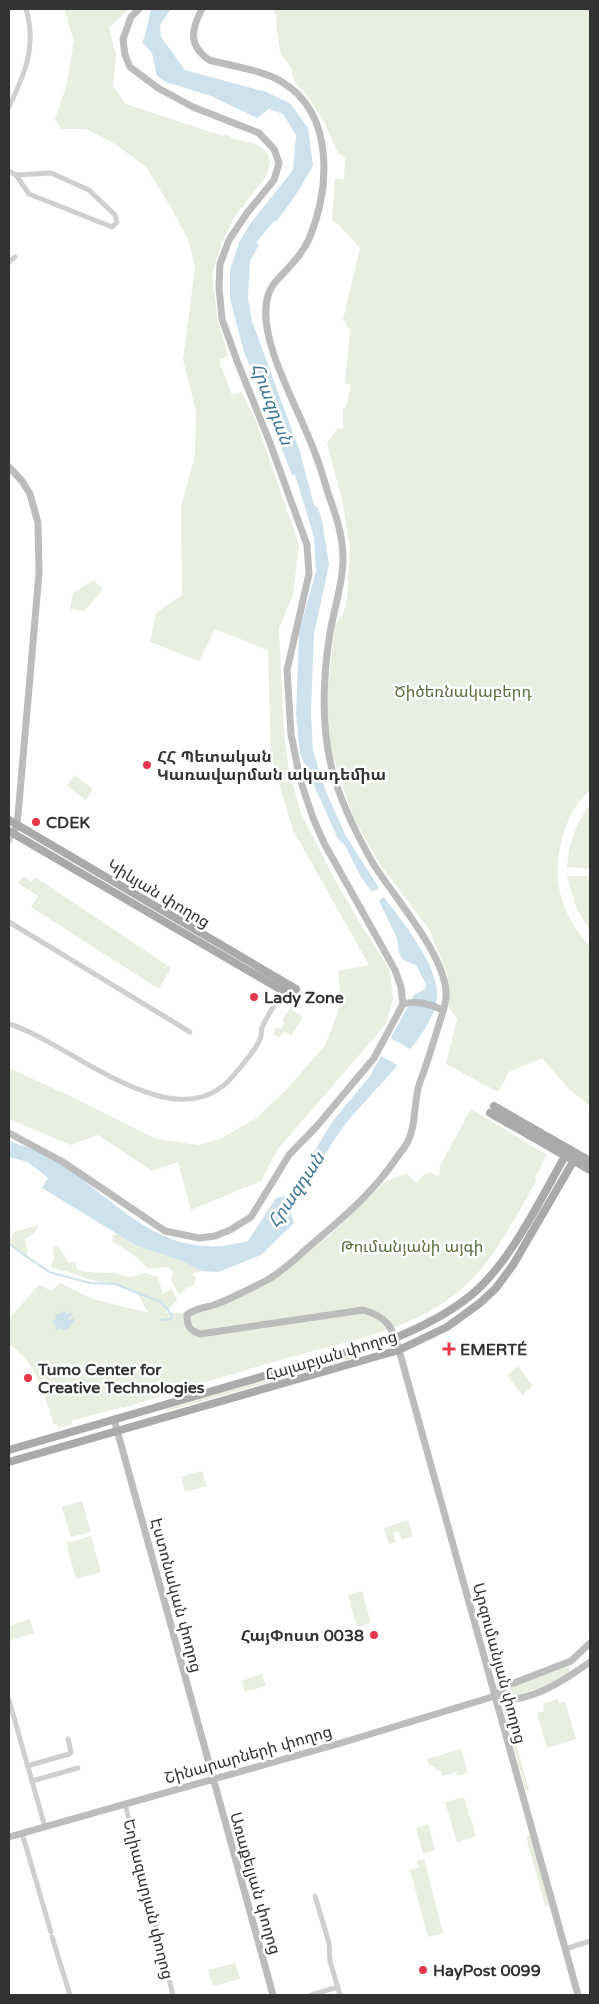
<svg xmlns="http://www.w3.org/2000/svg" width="599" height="2004" font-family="'Varela Round','Noto Sans Armenian',sans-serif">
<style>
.green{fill:#e8eee0}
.water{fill:#cde2ed}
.pier{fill:#fff}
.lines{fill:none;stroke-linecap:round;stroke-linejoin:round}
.stream{stroke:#cde2ed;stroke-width:2}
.street{stroke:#cfcfcf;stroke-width:5}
.secondary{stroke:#bcbcbc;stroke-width:7}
.primary{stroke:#aaa;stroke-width:8}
.poi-dot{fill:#e6374b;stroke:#fff;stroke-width:2}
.labels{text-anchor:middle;stroke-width:5;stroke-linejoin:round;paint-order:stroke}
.park-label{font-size:16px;fill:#576e3e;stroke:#fff}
.poi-label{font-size:16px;font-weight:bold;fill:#323232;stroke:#fff;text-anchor:start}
.street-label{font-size:16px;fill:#323232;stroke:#fff}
.water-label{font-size:18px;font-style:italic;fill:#3e7795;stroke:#fff}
</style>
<rect width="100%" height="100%" fill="#fff"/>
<path class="green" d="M64,9H129L109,28L116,55L113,86L126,104L223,136L226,134L234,139L257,144L267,152L270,161L267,175L235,216L222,242L212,274L218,321L228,356L219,360L232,395L241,392L256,421L299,545L293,595L279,628L284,734L289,771L301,813L333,876L357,918L390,971L393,999L386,1024L277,1150L261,1181L191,1210L178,1162L152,1171L98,1135L71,1145L9,1119V1068L74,1098L156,1139L199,1145L220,1139L255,1119L286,1090L326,1044L341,1003L338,971L369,965L293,830L271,757L268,650L215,629L199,661L150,642L156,613L182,595L181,507L195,455L196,411L183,360L195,267L189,242L172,209L146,167L115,144L86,129H61L55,119L66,87L74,41Z
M273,9H590V790C576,802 568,818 563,836C550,879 561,914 590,947V1106L569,1089L542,1058L509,1072L498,1092L446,1064L457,1019L449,1007L448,976L429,929L379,863L353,817L327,739L328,686L335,625L343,614L347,599L350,548L343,504L327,443L338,428L343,429V408H346L351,385L345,383L350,330L343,320L360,248L340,226L332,220L335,178L344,179L345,158L338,153L322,118L307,95L294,81L291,67L281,55L277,32L276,16Z
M94,580L103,590L84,611L70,609L73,593Z
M74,775L93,789L86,800L67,786Z
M590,805V863L588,869L567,867C569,843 575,824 590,805Z
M23,876L32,882L35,877L171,968L159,989L31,907L38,896L18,883Z
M567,876H588L590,886V930L577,910Z
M290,1008L303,1017L291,1036L284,1032L280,1038L273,1034L276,1027L281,1029L285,1022L282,1021Z
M471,1109L547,1155L535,1178L537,1180C515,1217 497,1256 465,1286C417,1330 351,1340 291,1357C234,1373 179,1390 123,1408L122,1407L71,1421L72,1424L59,1428L57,1424L54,1425C44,1394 37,1363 9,1344V1321L11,1316L39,1285L52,1291L60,1283L93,1299L149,1313C143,1306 143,1300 136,1294C118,1281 107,1284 88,1279C79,1276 71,1272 62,1270C58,1269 55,1269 51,1267L54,1257L53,1247L58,1246L69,1263L75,1261L77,1269L87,1272L114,1273L130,1277L146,1273L158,1277L163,1294L172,1289L177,1300L165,1313L203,1312L252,1292L276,1278L330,1235L385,1182L407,1173L414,1181H418L422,1176L430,1172L439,1177L440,1166Z
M38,1225L36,1231L25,1240L28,1250L26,1259L9,1242L14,1232Z
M118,1234L137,1246L182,1261L202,1271L192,1274L196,1277L194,1285L187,1287L180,1295L171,1281L173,1272L168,1267L149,1269L131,1253L112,1241L113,1235Z
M378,1349L345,1361L167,1411L166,1409L299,1369Z
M518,1366L533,1386L522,1395L507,1375Z
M202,1471L207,1486L185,1492L181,1477Z
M82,1501L91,1532L71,1537L62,1507Z
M408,1520L413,1536L402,1540L398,1531L393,1533L396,1542L389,1544L384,1528Z
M91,1536L101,1572L76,1579L66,1543Z
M362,1591L371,1623L357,1627L348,1595Z
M30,1619L34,1633L9,1641V1626Z
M568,1666L570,1670C563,1682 525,1693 511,1697L506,1695L508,1689Z
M262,1674L266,1686L245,1692L242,1681Z
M558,1699L559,1703L565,1702L576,1739L547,1748L537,1713L544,1711L543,1704Z
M503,1709L507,1711L529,1790L526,1791Z
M461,1749L468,1773L457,1776L456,1772L442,1776L440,1770L437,1771L434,1766H429L427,1759Z
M464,1797L476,1836L457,1842L445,1802Z
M428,1824L435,1850L423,1854L416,1828Z
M531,1835L550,1905L545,1906L526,1836Z
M424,1859L443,1933L428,1937L410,1870L419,1868L417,1861Z
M235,1963L240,1979L213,1986L208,1970Z"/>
<path class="water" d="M151,9H171L160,25L161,37L185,70L266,92L291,104L308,128L313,166L295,196L276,222L274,221L256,243L259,245L250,261L248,298L252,321L300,452L314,505L318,508L322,521L329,564L314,634L311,713L313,751L326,792L346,836L379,888L372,892L361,877L345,845L338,839L300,754L296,714L299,632L316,571L314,537L295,475H292L244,352L230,299V270L239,243L250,224L293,170L296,135L283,114L269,109L257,118L211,96L166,82L157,76L152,53L142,42L145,36Z
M384,897C403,923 438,964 437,996C436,1036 362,1099 339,1133C321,1159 307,1186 290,1211L294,1223L261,1255L218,1272L202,1271L182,1261L137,1246L42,1188L48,1178L28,1162L9,1157V1141C29,1147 49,1156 67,1168C127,1211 167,1263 248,1241L276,1198L288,1195L332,1122L370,1076L414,995L425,989L426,984L416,965L403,960L399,953L397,938L379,901Z
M65,1311L67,1314L71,1312L72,1316L68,1318L69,1320L73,1318L75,1322L70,1324L71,1327L62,1331L61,1328L56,1330L55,1326L59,1324L54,1325L52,1321L56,1319L55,1315Z"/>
<path class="pier" d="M389,1037L412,1050L399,1066L379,1055Z"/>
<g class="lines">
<path class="stream" d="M9,1244L49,1272L90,1283L115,1284L161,1302L172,1315L171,1319L161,1320"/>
<path class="street" d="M9,107C25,73 37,47 26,9
M9,171L16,175L29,194L112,227L117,222L115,215L89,190L51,173L16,175
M9,262L15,257
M9,842L13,834
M9,922L190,1032
M9,1024C68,1041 176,1145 233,1076C242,1065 255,1052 260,1039C262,1035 261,1031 262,1028C267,1015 276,1003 283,991
M9,1700L45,1827
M27,1766L69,1754L71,1752L68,1739
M32,1781L78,1768
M125,1804L173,1995
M22,1833L51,1932
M315,1896L329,1943L330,1961L340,1995
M52,1937L70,1995
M565,1949L590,1941
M311,1995L338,1987"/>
<path class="secondary" d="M139,9L131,17L123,39L125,55L130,67L158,88L193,107L259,133L274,149L279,163L274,180L247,213L229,240L220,264L219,288L222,319L237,361L270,443L307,545L309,574L287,670L291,734L300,779L313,818L324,843L395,970L401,987L403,1004
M202,9C191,30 188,45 209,60C231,66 263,70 282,82C335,114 330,188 309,239C301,256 289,267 277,280C259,299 266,330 273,352C283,383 299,413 311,443C318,459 323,476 328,493C336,515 343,536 343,559C343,584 334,608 330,633C322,683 320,735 336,783C345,811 359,839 374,865C394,897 448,958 446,996C446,1003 443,1011 441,1018C434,1040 428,1061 420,1082C413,1101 417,1123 408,1141C405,1148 399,1154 395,1160C372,1194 341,1219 310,1246C297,1257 284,1270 269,1279C252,1288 233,1298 214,1305C204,1308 195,1308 187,1315C187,1326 189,1330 200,1334L363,1310C388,1317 392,1327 399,1350L578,1995
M9,467L22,481L30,494L38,523L39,573L19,804L17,825L13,834
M403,1004C415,1000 431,1004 443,1010
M9,1133L63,1162L165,1231L199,1238L215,1236L230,1230L251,1217L289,1155L317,1126L374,1058L403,1004
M114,1419L273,1995
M495,1696C501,1697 507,1699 514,1699C541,1696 569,1677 590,1662
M9,1837L341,1743L495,1696L506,1686L571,1661L590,1643"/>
<path class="primary" d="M9,820L296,989
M9,831L292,996
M494,1106L590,1161
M490,1113L590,1170
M9,1450L395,1338C424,1326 454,1311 477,1290C512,1258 542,1197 565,1156L574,1153
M9,1462L399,1350L447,1327L480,1303L496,1288L513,1265L574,1160L568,1149"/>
</g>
<g class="poi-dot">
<circle cx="147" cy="765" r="5"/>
<circle cx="36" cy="822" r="5"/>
<circle cx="254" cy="997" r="5"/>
<path d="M446.5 1341.5h5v5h5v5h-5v5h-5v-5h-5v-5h5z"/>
<circle cx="28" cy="1378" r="5"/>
<circle cx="374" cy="1635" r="5"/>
<circle cx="423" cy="1970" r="5"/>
</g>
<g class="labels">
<g class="park-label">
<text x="463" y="697">Ծիծեռնակաբերդ</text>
<text x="412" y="1252">Թումանյանի այգի</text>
</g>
<g class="poi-label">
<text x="157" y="762">ՀՀ Պետական<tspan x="157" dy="18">Կառավարման ակադեմիա</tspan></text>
<text x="46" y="828">CDEK</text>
<text x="264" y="1003">Lady Zone</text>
<text x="460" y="1355">EMERTÉ</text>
<text x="38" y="1375">Tumo Center for<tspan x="38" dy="18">Creative Technologies</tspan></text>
<text x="364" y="1641" text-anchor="end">ՀայՓոստ 0038</text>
<text x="433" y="1976">HayPost 0099</text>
</g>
<g class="street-label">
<text transform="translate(159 893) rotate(31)" y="6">Կիևյան փողոց</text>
<text transform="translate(331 1355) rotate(-17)" y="6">Հալաբյան փողոց</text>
<text transform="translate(177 1595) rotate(75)" y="6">Էստոնական փողոց</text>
<text transform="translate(500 1663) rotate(75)" y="6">Արզումանյան փողոց</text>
<text transform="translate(248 1754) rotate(-16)" y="6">Շինարարների փողոց</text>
<text transform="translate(256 1883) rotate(74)" y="6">Առաքելյան փողոց</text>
<text transform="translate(149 1899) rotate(76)" y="6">Եղիազարյան փողոց</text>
</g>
<g class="water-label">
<text transform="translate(272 404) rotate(69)" y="6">Հրազդան</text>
<text transform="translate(296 1190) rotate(-56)" y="6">Հրազդան</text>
</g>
</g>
<rect width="599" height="2004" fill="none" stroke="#323232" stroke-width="20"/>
</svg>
